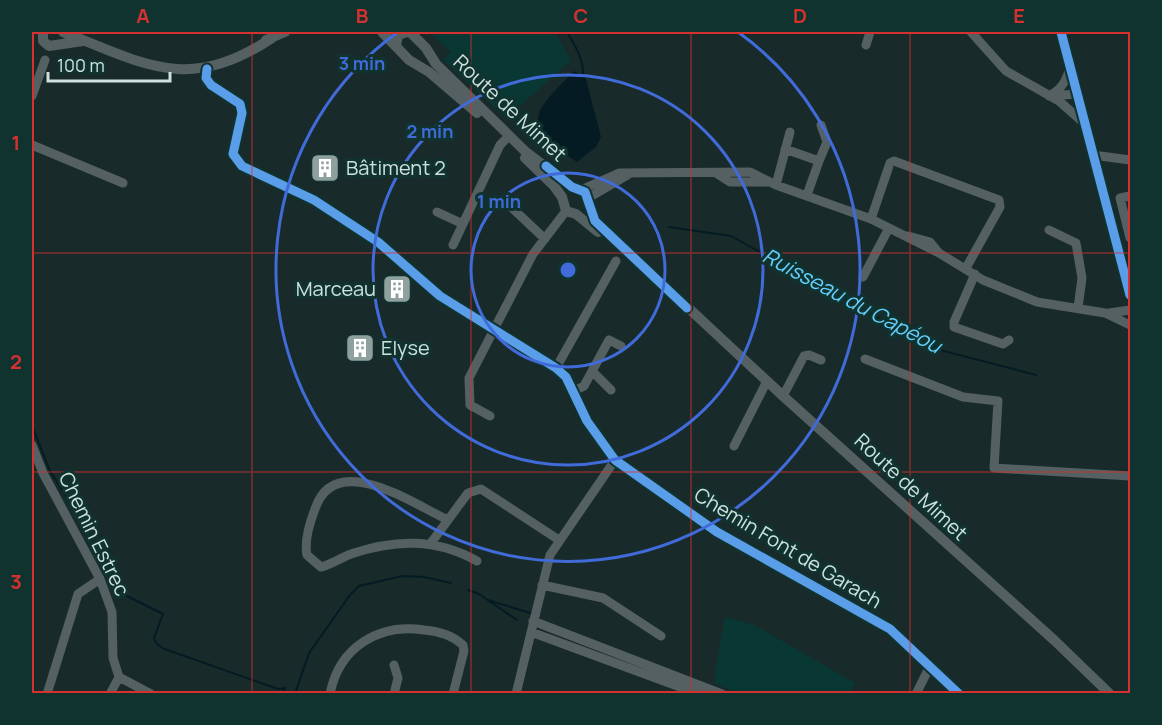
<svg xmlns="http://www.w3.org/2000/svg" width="1162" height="725" font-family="Manrope,sans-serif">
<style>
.built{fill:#093734}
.water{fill:#051b24}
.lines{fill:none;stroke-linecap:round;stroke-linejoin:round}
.stream{stroke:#051b24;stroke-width:2}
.minor{stroke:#546061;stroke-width:9}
.tertiary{stroke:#546061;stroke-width:10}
.cycleway-casing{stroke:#103330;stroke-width:13}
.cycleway{stroke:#5a9eea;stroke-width:9}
.grid{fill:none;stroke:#d63131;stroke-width:1.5;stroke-opacity:0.55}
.ring{fill:none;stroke:#406bd9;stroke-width:3}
.labels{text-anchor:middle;stroke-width:6;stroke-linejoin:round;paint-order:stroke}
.street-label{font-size:20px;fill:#cee1de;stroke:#103330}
.poi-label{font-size:20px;fill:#cee1de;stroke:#103330;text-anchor:start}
.water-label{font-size:21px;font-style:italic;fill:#66cefd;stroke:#103330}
.centre{fill:#406bd9;stroke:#103330;stroke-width:3}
.ring-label{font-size:18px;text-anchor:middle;font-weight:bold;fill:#406bd9;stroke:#103330;stroke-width:6;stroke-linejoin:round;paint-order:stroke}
.neatline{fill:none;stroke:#d63131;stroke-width:2}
.grid-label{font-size:20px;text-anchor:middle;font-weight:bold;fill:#d63131}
</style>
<rect width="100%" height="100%" fill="#182b2a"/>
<path class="built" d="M430,32H555L571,61L506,118L443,60L451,52Z
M725,617L754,625L855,683L850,693H737L716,684L715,672Z"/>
<path class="water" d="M574,71L586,79L601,137L596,147L577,162C519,121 533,114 574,71Z"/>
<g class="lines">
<path class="stream" d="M567,32C577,49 585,61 583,81
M669,227L731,236L918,340L944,351L1036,375
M32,426L50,471L99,548L116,588L123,594L163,614L154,638L156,643L162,648L278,689L285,688L283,694
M468,590L479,594L517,620
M488,600L530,613
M295,694L309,653L350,595L359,586L402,576L424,577L451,583"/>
<path class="minor" d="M971,32L1006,71L1059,101L1084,123
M866,45L870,32
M207,69L206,78L211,85L240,104L242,113L233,154L242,166L314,200L378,242L440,296L556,368L566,377L587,421L615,460L717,532L890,629L959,694
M32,96L45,60
M1049,96C1062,89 1066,81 1070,68
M1051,96L1076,94
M32,145L123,183
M785,149L819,161L807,195
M1093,155L1130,160
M819,161L827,142L821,125
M716,173L730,182H768
M776,185L790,132
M583,189L619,173L750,172L776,185L871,219L939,253L983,280L1037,302L1105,313L1130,325
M1130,196L1120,198L1130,238
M588,198L629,174
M510,206L545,239
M437,212L463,224
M871,219L890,163L894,161L999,200L1000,207L966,268
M1049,230L1076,243L1082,278L1078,308
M908,236L930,242L939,253
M453,245L500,145L509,136
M975,274L954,322V327L1003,344L1009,340
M863,277L889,228
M1109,313L1130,310
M865,359L963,397L998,401L994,468L1130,476
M556,368L616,261
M592,371L611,390
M574,391L584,386L609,340L621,346
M783,396L804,356L809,355L821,360
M490,416L470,405L469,378L533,254L566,211
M32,445L43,473L100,579L112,612L113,658L119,677L151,694
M734,446L767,381
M448,520C413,504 335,449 315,509C310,522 304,541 307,555L321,567C331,565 340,558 351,554C395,539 436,538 477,561
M431,543L468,493L481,489L559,540
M542,585L603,598L661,636
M533,621L722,694
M531,632L699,694
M394,665L398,678L394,694
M47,694L78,594L100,579
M110,694L119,677
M330,694C339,647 379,623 424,630C438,631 453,636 463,645L464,651L453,694
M516,694L550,555L615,460
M916,694L930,666"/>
<path class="tertiary" d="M43,32V41L49,46L83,41
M63,32C146,65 189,93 272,38
M382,32L409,60L429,72L477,113
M410,32L426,48L436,64L526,152L572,187L585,192L595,221L783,396L1054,640L1110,694
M1061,32L1130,295
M266,40L285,32
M396,46L398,35L407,32
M525,158L554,186L562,197L566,211L576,214L598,232"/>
<g class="cycleway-casing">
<path id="cycleway" d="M1061,32L1130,295
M207,69L206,78L211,85L240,104L242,113L233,154L242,166L314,200L378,242L440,296L556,368L566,377L587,421L615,460L717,532L890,629L959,694
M546,166L572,187L585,192L595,221L687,308"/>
</g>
<use href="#cycleway" class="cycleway"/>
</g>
<path class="grid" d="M252,32V694M471,32V694M691,32V694M910,32V694M32,253H1130M32,472H1130"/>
<g class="ring">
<circle cx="568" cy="270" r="97"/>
<circle cx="568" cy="270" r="195"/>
<path d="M738 32A292 292 0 1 1 398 32"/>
</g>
<defs>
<g id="building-square" transform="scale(1.5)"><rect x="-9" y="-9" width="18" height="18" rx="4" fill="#8ea19f" stroke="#103330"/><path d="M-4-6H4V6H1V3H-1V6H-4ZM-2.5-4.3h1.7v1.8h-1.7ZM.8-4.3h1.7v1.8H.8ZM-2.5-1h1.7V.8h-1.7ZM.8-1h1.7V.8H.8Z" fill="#fff"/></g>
</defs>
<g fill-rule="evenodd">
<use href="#building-square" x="325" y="168"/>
<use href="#building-square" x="397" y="289"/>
<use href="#building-square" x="360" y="348"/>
</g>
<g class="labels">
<g class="street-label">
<text transform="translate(510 108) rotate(43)" y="7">Route de Mimet</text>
<text transform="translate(911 487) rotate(43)" y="7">Route de Mimet</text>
<text transform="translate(94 534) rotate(64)" y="7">Chemin Estrec</text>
<text transform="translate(788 548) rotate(31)" y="7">Chemin Font de Garach</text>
</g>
<g class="poi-label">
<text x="346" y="175">Bâtiment 2</text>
<text x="376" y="296" text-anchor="end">Marceau</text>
<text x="381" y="355">Elyse</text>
</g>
<g class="water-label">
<text transform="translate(852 301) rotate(28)" y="7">Ruisseau du Capéou</text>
</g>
</g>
<circle cx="568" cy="270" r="9" class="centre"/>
<g class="ring-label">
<text x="362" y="70">3 min</text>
<text x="430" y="138">2 min</text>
<text x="499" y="208">1 min</text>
</g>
<rect width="1162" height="725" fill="none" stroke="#103330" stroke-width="66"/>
<path d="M48 72v9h122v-9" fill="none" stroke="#cee1de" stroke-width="3"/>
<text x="57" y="72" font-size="18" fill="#cee1de" stroke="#103330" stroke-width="4.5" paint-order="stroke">100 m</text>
<rect x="33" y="33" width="1096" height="659" class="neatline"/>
<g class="grid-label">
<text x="143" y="23">A</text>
<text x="362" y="23">B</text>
<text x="581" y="23">C</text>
<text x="800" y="23">D</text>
<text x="1019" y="23">E</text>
<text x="16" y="150">1</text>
<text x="16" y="369">2</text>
<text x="16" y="589">3</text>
</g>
</svg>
